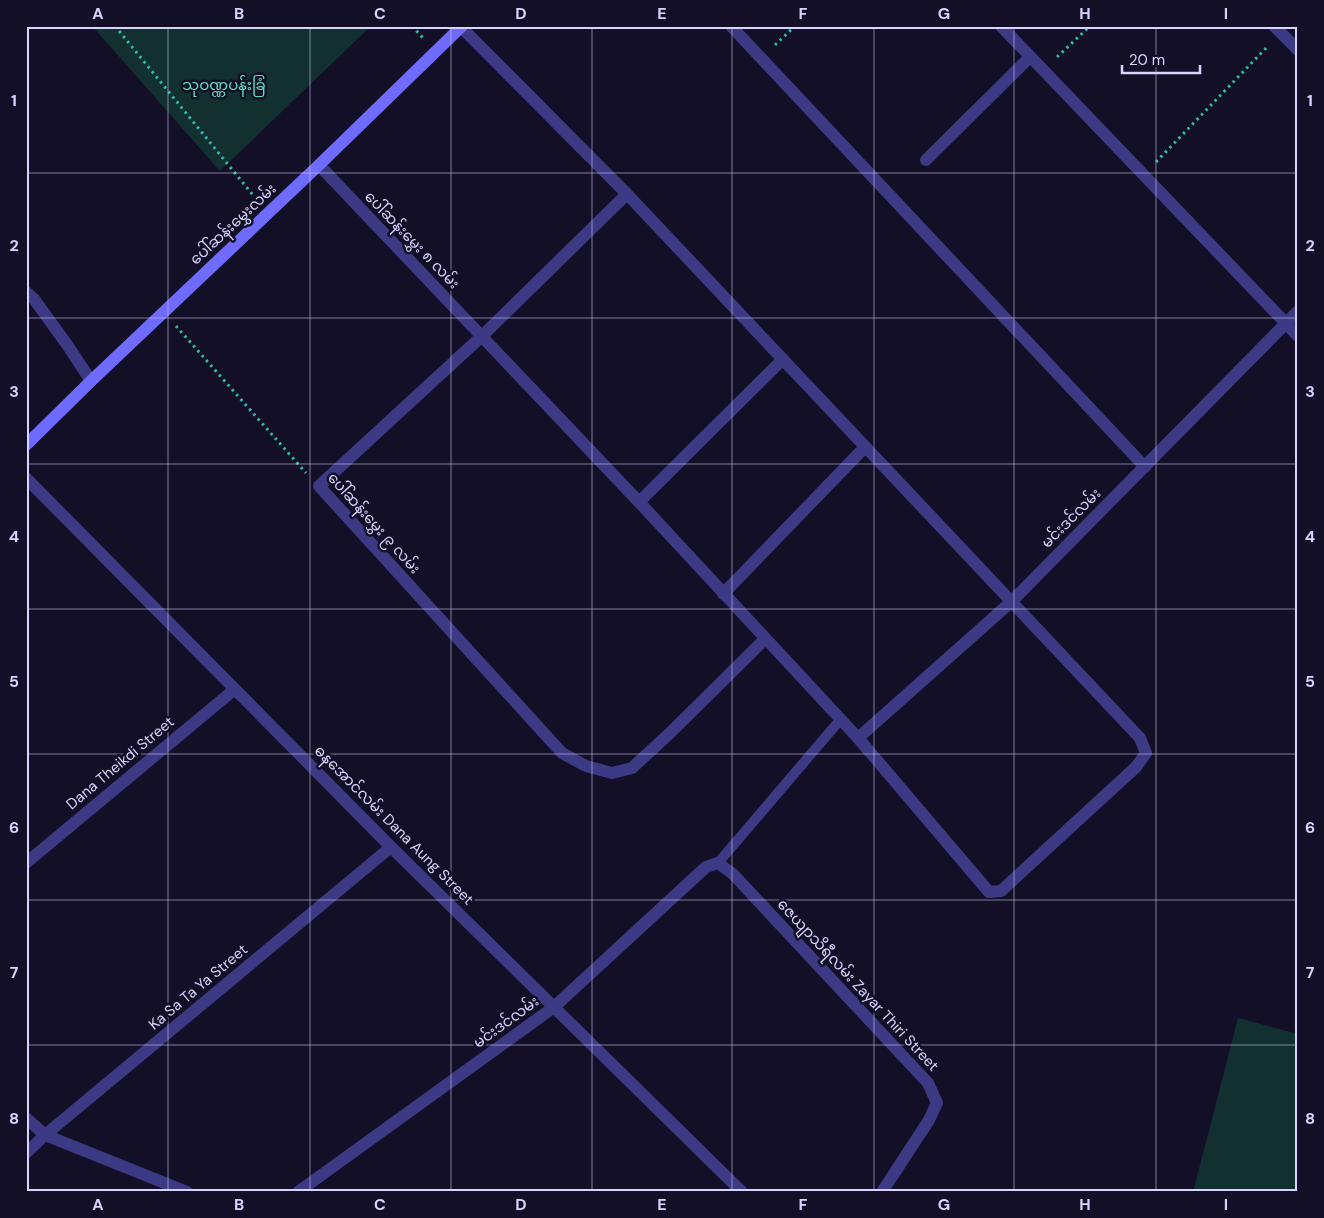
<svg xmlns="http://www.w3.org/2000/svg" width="1324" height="1218" font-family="'DM Sans','Noto Sans Myanmar',sans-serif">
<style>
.green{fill:#12302f}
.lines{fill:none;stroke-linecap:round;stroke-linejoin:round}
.path{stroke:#2fb8b0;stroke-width:3;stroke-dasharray:2.5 4;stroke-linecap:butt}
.lane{stroke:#3d3a85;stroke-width:10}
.street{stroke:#3d3a85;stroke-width:12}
.secondary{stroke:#6f6bff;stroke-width:12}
.grid{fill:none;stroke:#d9d4ff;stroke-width:1;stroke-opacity:0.55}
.labels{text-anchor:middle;stroke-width:5;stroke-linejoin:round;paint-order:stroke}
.park-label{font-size:15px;fill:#5fe0c0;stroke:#130f26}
.street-label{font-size:15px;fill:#d9d4ff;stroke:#130f26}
.neatline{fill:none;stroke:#d9d4ff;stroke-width:2}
.grid-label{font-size:16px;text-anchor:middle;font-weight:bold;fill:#d9d4ff}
</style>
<rect width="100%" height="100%" fill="#130f26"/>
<path class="green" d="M92,26H371L220,171Z
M1238,1018L1298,1034V1192H1193Z"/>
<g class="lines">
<path class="path" d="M115,26L257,200
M412,26L423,38
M775,45L795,26
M1057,57L1090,26
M1156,162L1268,46
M176,326L306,473"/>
<path class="lane" d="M718,863L840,720"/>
<path class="street" d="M731,26L1145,467
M1001,26L1298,336
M1274,26L1298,50
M926,160L1030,57
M319,165L639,502L858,738L989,892L1001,891L1136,767L1146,753L1140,738L627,194L461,27
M627,194L482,336L319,486L562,753L586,766L612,773L632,768L670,733L765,639
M26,292L34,299L68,346L91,381
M26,478L391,847L742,1192
M639,502L783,359
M723,594L865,447
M858,738L1011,602L1298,311
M26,863L235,689
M26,1118L45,1135L187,1192
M26,1153L45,1135L391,847
M298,1192L554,1007L706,867L718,863L733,874L928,1083L937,1103L929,1120L882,1192"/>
<path class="secondary" d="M26,445L91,381L319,165L462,26"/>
</g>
<path class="grid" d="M168,26V1192M310,26V1192M451,26V1192M592,26V1192M732,26V1192M874,26V1192M1014,26V1192M1156,26V1192M26,173H1298M26,318H1298M26,464H1298M26,609H1298M26,754H1298M26,900H1298M26,1045H1298"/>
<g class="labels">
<g class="park-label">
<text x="224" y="90">သုဝဏ္ဏပန်းခြံ</text>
</g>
<g class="street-label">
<text transform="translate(233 224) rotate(-43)" y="5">ပေါ်ဆန်းမွှေးလမ်း</text>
<text transform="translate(412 240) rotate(46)" y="5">ပေါ်ဆန်းမွှေး ၈ လမ်း</text>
<text transform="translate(1071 518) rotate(-45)" y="5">မင်းဒင်လမ်း</text>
<text transform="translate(374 523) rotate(48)" y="5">ပေါ်ဆန်းမွှေး ၉ လမ်း</text>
<text transform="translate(120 763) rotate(-40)" y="5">Dana Theikdi Street</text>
<text transform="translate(394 825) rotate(45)" y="5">ဓနအောင်လမ်း Dana Aung Street</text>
<text transform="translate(858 985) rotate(47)" y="5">ဇေယျာသိရီလမ်း Zayar Thiri Street</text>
<text transform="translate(198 987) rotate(-40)" y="5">Ka Sa Ta Ya Street</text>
<text transform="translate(506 1022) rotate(-36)" y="5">မင်းဒင်လမ်း</text>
</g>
</g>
<rect width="1324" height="1218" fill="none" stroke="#130f26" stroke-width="55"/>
<path d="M1122 65v8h78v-8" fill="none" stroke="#d9d4ff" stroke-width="2.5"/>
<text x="1129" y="65" font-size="15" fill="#d9d4ff" stroke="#130f26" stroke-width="4" paint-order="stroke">20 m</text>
<rect x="28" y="28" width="1268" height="1162" class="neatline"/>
<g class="grid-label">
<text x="98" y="19">A</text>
<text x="239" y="19">B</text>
<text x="380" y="19">C</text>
<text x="521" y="19">D</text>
<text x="662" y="19">E</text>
<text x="803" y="19">F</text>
<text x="944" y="19">G</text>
<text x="1085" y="19">H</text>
<text x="1226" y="19">I</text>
<text x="14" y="106">1</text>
<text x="1310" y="106">1</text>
<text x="14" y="251">2</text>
<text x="1310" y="251">2</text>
<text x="14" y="397">3</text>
<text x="1310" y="397">3</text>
<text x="14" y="542">4</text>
<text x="1310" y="542">4</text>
<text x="14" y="687">5</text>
<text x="1310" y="687">5</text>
<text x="14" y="833">6</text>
<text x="1310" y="833">6</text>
<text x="14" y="978">7</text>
<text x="1310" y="978">7</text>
<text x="14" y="1124">8</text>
<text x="1310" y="1124">8</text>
<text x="98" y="1210">A</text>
<text x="239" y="1210">B</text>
<text x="380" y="1210">C</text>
<text x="521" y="1210">D</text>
<text x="662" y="1210">E</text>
<text x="803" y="1210">F</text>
<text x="944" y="1210">G</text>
<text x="1085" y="1210">H</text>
<text x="1226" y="1210">I</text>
</g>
</svg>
